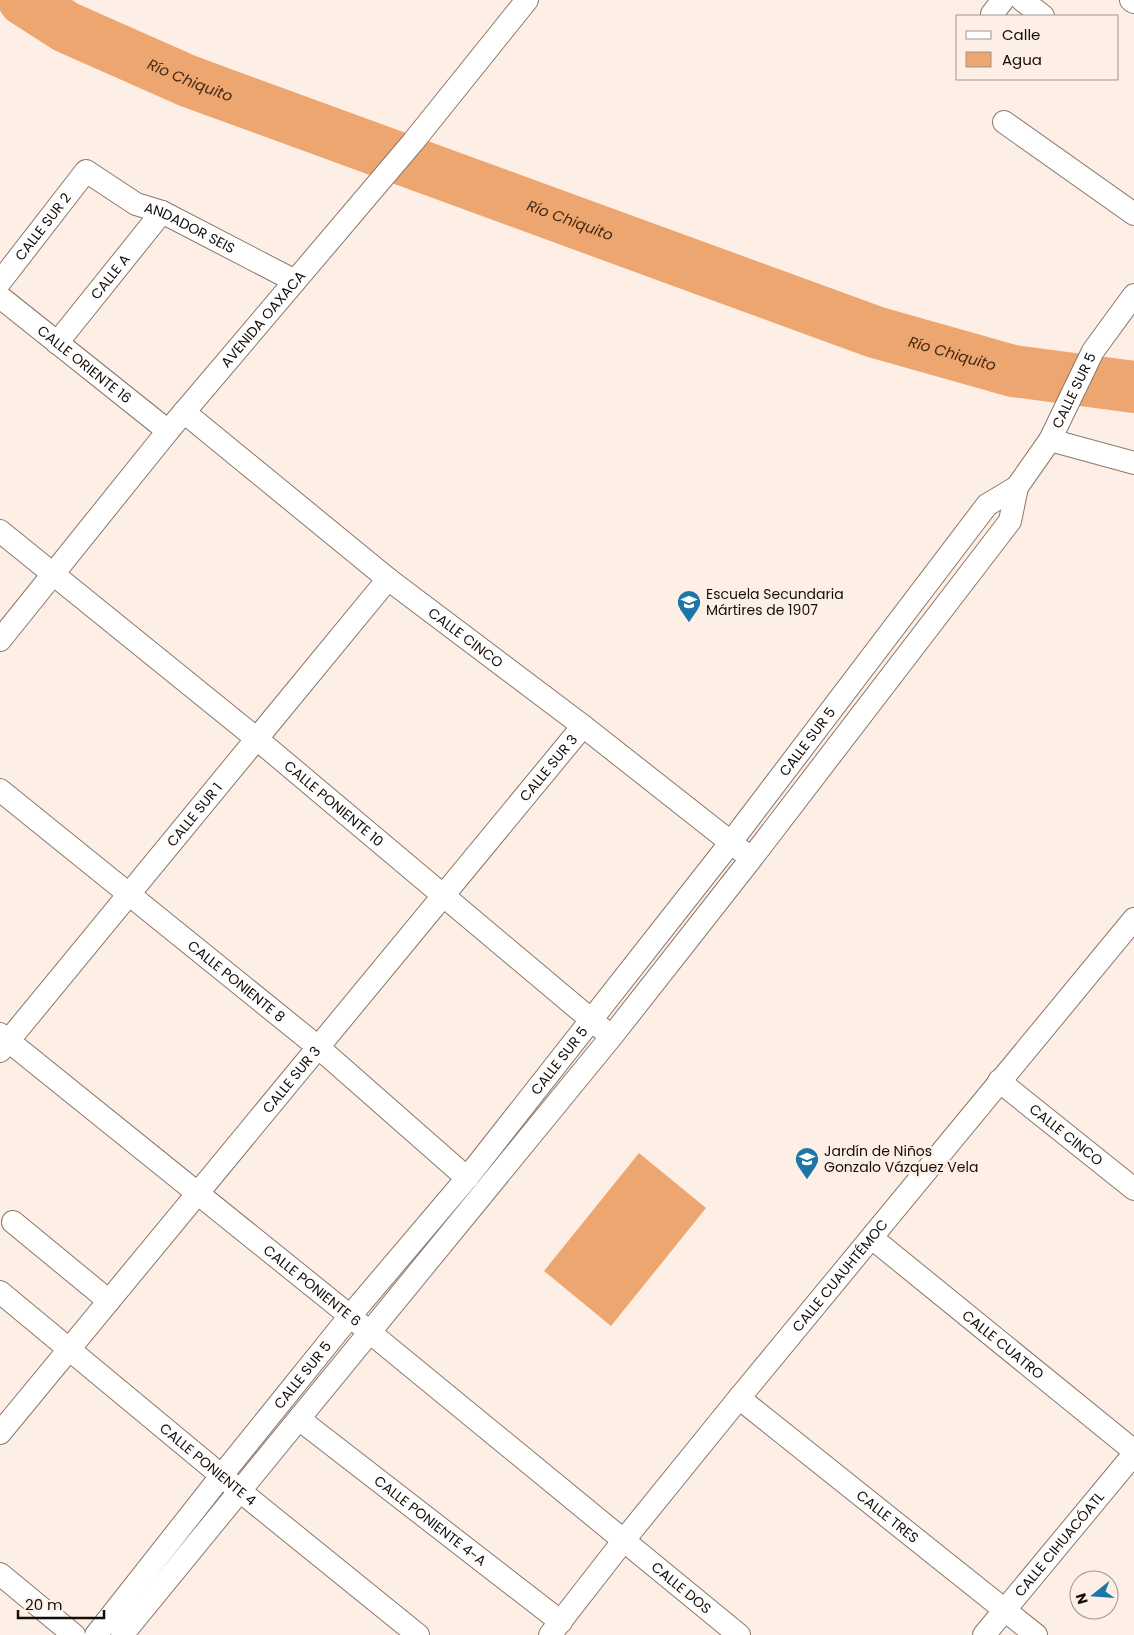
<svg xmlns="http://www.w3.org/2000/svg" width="1134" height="1635" font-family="Poppins,sans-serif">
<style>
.water{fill:#eea670}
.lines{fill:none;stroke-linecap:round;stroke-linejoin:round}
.river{stroke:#eea670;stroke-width:52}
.street-casing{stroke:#8b7769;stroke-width:24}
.street{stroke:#fff;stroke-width:22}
.labels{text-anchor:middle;stroke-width:5;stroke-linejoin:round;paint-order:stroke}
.street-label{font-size:14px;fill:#140d08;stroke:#fdefe6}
.poi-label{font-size:14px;fill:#140d08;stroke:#fdefe6;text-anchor:start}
.water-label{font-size:15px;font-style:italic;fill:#452811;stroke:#fdefe6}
</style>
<rect width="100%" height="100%" fill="#fdefe6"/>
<path class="water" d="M639,1153L706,1208L611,1326L544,1271Z"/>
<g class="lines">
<path class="river" id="s1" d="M24,0L66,27L188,81L875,332L1013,371L1134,387"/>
<g class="street-casing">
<g id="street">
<path d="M1022,0L1043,16"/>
<path d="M1131,0L1134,2"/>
<path d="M992,14L1003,0"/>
<path d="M1004,122L1134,214"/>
<path id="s2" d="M0,282L86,171L136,204L162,212L295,281"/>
<path id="s3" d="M0,297L168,431"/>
<path id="s4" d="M57,343L162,212"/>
<path id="s5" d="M184,412L388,579L583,726L743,852"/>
<path d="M1050,440L1134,463"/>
<path id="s6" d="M0,531L257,739L601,1028"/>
<path id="s7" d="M0,640L168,431L413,142L527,0"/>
<path id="s8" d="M0,790L318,1047L467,1178"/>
<path id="s9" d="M0,1034L350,1316L739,1635"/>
<path id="s10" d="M0,1051L388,579"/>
<path id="s11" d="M999,1081L1134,1189"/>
<path d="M13,1222L109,1301"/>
<path id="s12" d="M872,1238L1134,1451"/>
<path id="s13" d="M0,1292L240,1491L418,1635"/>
<path id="s14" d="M739,1398L1036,1635"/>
<path id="s15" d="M299,1419L561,1622"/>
<path id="s16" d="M0,1433L583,726"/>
<path d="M0,1574L74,1635"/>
<path id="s17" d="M96,1635L222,1475L350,1316L467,1178L731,842L987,505L1017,487"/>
<path id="s18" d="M122,1635L612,1036L751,859L1010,521L1017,487L1050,440L1093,351L1134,295"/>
<path id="s19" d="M550,1635L624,1540L739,1398L1134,919"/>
<path id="s20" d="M984,1635L1134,1454"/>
</g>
</g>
<use href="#street" class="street"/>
</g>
<defs>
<g id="school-pin" transform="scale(1.25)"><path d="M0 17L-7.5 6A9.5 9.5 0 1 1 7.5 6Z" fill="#1b77a5" stroke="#fdefe6"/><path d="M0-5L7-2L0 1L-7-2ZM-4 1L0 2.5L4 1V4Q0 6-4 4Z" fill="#fff"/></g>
</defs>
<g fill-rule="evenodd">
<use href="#school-pin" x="689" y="602"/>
<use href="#school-pin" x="807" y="1159"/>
</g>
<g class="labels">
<g class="street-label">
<text dy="5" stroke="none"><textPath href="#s2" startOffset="70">CALLE SUR 2</textPath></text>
<text dy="5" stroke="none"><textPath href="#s2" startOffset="259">ANDADOR SEIS</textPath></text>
<text dy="5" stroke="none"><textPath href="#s4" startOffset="85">CALLE A</textPath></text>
<text dy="5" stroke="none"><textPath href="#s7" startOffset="415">AVENIDA OAXACA</textPath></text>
<text dy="5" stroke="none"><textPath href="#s3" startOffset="108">CALLE ORIENTE 16</textPath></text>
<text dy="5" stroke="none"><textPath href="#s18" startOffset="1572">CALLE SUR 5</textPath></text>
<text dy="5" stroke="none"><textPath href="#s5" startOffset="361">CALLE CINCO</textPath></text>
<text dy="5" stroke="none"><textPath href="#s17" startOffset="1142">CALLE SUR 5</textPath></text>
<text dy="5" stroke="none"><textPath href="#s16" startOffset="862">CALLE SUR 3</textPath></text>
<text dy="5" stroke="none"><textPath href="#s6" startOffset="431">CALLE PONIENTE 10</textPath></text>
<text dy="5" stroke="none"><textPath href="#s10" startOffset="306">CALLE SUR 1</textPath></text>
<text dy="5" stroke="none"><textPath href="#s8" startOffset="304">CALLE PONIENTE 8</textPath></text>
<text dy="5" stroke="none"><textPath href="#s17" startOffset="738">CALLE SUR 5</textPath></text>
<text dy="5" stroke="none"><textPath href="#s16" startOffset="458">CALLE SUR 3</textPath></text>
<text dy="5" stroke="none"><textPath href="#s11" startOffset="86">CALLE CINCO</textPath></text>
<text dy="5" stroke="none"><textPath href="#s19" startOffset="462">CALLE CUAUHTÉMOC</textPath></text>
<text dy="5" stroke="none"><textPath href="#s9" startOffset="401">CALLE PONIENTE 6</textPath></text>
<text dy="5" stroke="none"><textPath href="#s12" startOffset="169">CALLE CUATRO</textPath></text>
<text dy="5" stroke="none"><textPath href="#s17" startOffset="332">CALLE SUR 5</textPath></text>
<text dy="5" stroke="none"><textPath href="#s13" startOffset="270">CALLE PONIENTE 4</textPath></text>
<text dy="5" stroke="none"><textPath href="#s14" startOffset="190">CALLE TRES</textPath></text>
<text dy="5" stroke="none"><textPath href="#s15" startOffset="166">CALLE PONIENTE 4-A</textPath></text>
<text dy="5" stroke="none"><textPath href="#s20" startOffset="118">CALLE CIHUACÓATL</textPath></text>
<text dy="5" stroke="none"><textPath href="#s9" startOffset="878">CALLE DOS</textPath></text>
</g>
<g class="poi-label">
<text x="706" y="599">Escuela Secundaria<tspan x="706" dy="16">Mártires de 1907</tspan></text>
<text x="824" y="1156">Jardín de Niños<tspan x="824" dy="16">Gonzalo Vázquez Vela</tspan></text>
</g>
<g class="water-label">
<text dy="5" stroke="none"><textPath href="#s1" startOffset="185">Río Chiquito</textPath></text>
<text dy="5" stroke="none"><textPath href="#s1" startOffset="590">Río Chiquito</textPath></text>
<text dy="5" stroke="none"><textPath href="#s1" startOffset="995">Río Chiquito</textPath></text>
</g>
</g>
<rect x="956" y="15" width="162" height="65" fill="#fdefe6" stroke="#a0958d"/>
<rect x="966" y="31" width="25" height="8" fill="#ffffff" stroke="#a0958d"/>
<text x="1002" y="40" font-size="15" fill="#140d08">Calle</text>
<rect x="966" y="52" width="25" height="15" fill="#eea670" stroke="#a0958d"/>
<text x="1002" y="65" font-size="15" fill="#140d08">Agua</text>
<g transform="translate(1094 1595) rotate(253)"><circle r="24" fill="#fdefe6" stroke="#a0958d"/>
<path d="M0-4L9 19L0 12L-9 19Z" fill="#1b77a5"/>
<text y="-8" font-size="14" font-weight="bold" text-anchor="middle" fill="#140d08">N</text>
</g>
<path d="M18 1610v8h86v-8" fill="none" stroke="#140d08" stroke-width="2.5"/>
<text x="25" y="1610" font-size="15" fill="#140d08" stroke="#fdefe6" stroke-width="4" paint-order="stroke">20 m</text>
</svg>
